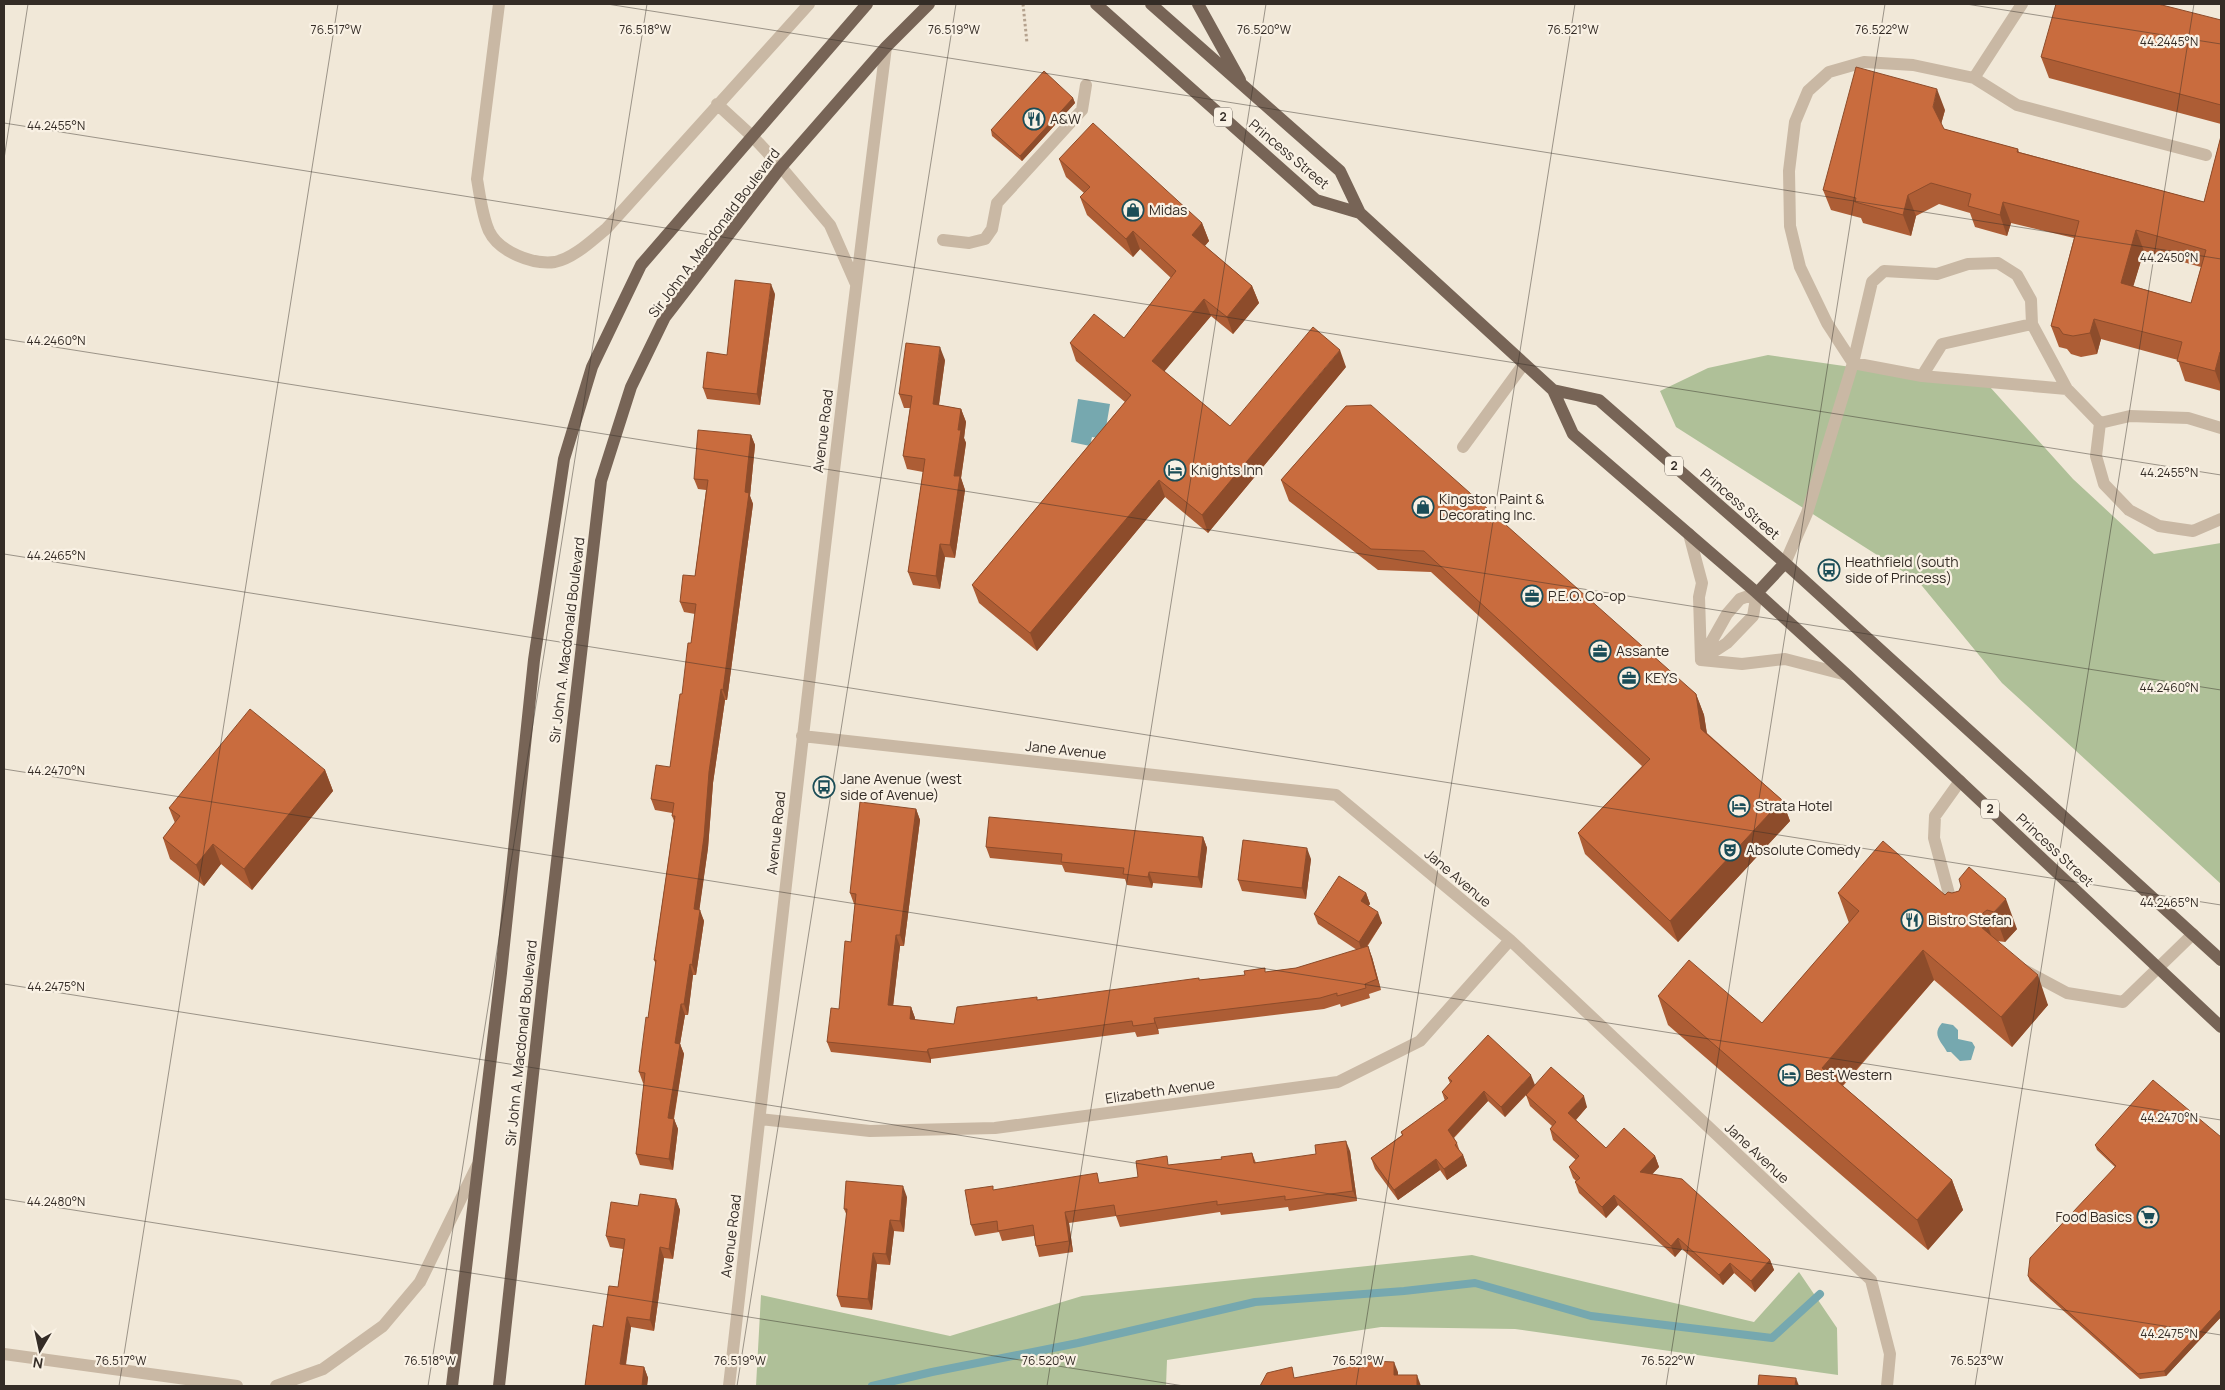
<svg xmlns="http://www.w3.org/2000/svg" width="2225" height="1390" font-family="Manrope,sans-serif">
<style>
.green{fill:#afc098}
.water{fill:#76a8af}
.lines{fill:none;stroke-linecap:round;stroke-linejoin:round}
.stream{stroke:#76a8af;stroke-width:8}
.path{stroke:#b5a28e;stroke-width:3;stroke-dasharray:2.5 2.5;stroke-linecap:butt}
.lane{stroke:#c9b8a4;stroke-width:12}
.street{stroke:#c9b8a4;stroke-width:12}
.primary{stroke:#776456;stroke-width:12}
.wall{fill:#ad5d35;fill-rule:evenodd}
.shaded-wall{fill:#8d4c2b}
.building{fill:#c96c3e;stroke:#8d4c2b;fill-rule:evenodd}
.ticks{fill:none;stroke:#342c26;stroke-width:1;stroke-opacity:0.45}
.labels{text-anchor:middle;stroke-width:4.5;stroke-linejoin:round;paint-order:stroke}
.shield{fill:#f9f1e4;stroke:#6f675f;stroke-width:1}
.shield-label{font-size:12px;font-weight:bold;fill:#342c26}
.poi-label{font-size:14px;fill:#342c26;stroke:#f9f1e4;text-anchor:start}
.street-label{font-size:14px;fill:#342c26;stroke:#f9f1e4}
.ticks-label{font-size:12px;text-anchor:middle;fill:#342c26;stroke:#f9f1e4;stroke-width:4.5;stroke-linejoin:round;paint-order:stroke}
</style>
<rect width="100%" height="100%" fill="#f1e8d8"/>
<path class="green" d="M1768,355L1990,387L2073,479L2154,554L2221,543V884L2002,683L1918,581L1676,427L1660,391L1708,368Z
M1472,1255L1754,1322L1799,1272L1837,1328L1838,1375L1515,1329L1381,1327L1167,1360L1166,1386H756L761,1295L950,1336L1082,1296Z"/>
<path class="water" d="M1078,399L1110,404L1104,439L1092,437L1090,446L1071,442Z
M1942,1023L1953,1025L1958,1030V1039L1972,1042L1975,1047L1971,1060L1960,1061L1951,1052H1947C1942,1042 1931,1035 1942,1023Z"/>
<g class="lines">
<path class="stream" d="M872,1386L932,1372L1078,1343L1255,1302L1404,1291L1475,1283L1591,1316L1772,1338L1820,1294"/>
<path class="path" d="M1023,4L1027,43"/>
<path class="lane" d="M499,4L477,179C480,196 482,215 489,231C499,252 533,265 555,262C574,258 591,241 606,229L809,4
M1974,78L2017,105L2206,155
M717,104L753,137
M943,240L969,243L985,239L992,229L997,203L1082,110L1086,85
M1922,376L1942,344L2032,324
M2067,389L2032,324L2031,300L2017,275L1998,263L1968,264L1937,274L1884,271L1872,282L1853,363L1922,376L2067,389L2100,423
M2100,423L2096,456L2104,484L2129,510L2159,526L2193,531L2221,519
M2100,423L2130,416L2188,418L2221,428
M1463,447L1523,365
M1689,534L1702,583L1699,597L1701,660
M1785,563L1807,513L1853,363L1827,323L1800,267L1790,226L1789,171L1795,122L1808,91L1829,72L1864,62L1913,65L1974,78L2022,4
M1757,593L1753,616L1727,643L1701,660L1727,614L1740,599Z
M1701,660L1742,664L1785,659L1847,675
M1955,907L1952,905L1934,838L1935,816L1960,781
M2024,970L2067,993L2123,1002L2193,934
M4,1354L237,1386
M276,1386L323,1369L383,1326L420,1282L477,1166"/>
<path class="street" d="M753,137L781,167L830,225L856,284
M802,736L1336,795L1510,940L1871,1280L1890,1354L1887,1386
M760,1119L870,1131L995,1128L1338,1082L1420,1041L1510,940
M729,1386C780,940 829,493 886,47"/>
<path class="primary" d="M1096,4L1316,200L1360,213
M1151,4L1340,171L1360,213L1553,390L1573,434L1757,593L1847,675L2221,1027
M1198,4L1240,80
M1553,390L1599,400L1785,563L2221,960
M1757,593L1785,563
M452,1386L501,973L534,660L564,459L592,367L641,265L867,4
M499,1386L543,982L601,481L631,387L665,317L781,167L886,47L929,4"/>
</g>
<path class="wall" d="M2221,20V124L2049,78L2041,57Z
M1073,98L1075,103L1022,161L992,136L991,130Z
M1945,110L1941,124L1944,129L2018,149L2019,152L2204,202L2221,136V391L2185,381L2178,360L2101,339L2097,354L2081,357L2071,354L2067,349L2059,347L2051,326L2074,238L2011,223L2007,236L1975,227L1970,213L1939,204L1916,216L1911,236L1863,223L1861,218L1831,210L1823,190ZM2144,251L2201,267L2191,303L2133,286Z
M1059,159L1202,223L1209,241L1205,246L1252,286L1259,303L1233,334L1211,316L1164,371L1230,426L1346,367L1208,533L1165,497L1037,651L979,603L972,585L1125,402L1076,361L1070,343L1124,338L1171,278L1140,249L1133,257L1087,215L1080,197L1084,193L1066,177Z
M775,294L760,405L707,399L703,388L727,355Z
M945,360L939,405L961,409L966,422L964,438L966,443L961,478L965,490L955,558L945,557L940,589L913,585L908,572L923,472L907,469L903,456L910,408H904L899,394Z
M1346,406L1696,694L1704,715L1707,733L1782,800L1790,821L1678,942L1585,854L1578,833L1642,766L1431,572L1378,570L1289,501L1281,480Z
M751,435L755,445L750,496L753,504L727,700H725L713,783L708,848L699,910L704,921L696,975H693L688,1015H685L680,1044L684,1054L674,1119L678,1129L673,1170L640,1165L636,1154L644,1083H643L639,1072L648,1018L656,964L654,960L674,821L672,816V813L655,810L651,799L670,767L691,643L695,614L684,612L680,602L695,576L706,490L698,489L694,479Z
M325,770L333,791L252,890L221,864L204,886L170,859L163,838L175,823L169,808Z
M916,809L920,820L904,946H900L893,1005L911,1007L915,1018V1020L954,1024L1038,1000L1199,980L1245,975L1296,968L1357,950L1318,924L1314,914L1366,893L1370,904L1368,906L1382,923L1367,947L1372,957L1381,990L1369,994L1370,998L1341,1007L1340,1004L1324,1009L1158,1029L1159,1034L1137,1037L1135,1032L931,1059V1063L831,1052L827,1042L839,1009L851,942L855,904H854L850,893Z
M1203,837L1207,848L1202,888L1153,883L1152,888L1127,885L1125,879L1065,872L1062,865L990,858L986,847Z
M1311,859L1306,899L1242,891L1238,880Z
M1961,886L2017,929L2005,942L1997,941L2048,1005L2012,1047L1934,980L1843,1086L1952,1180L1963,1210L1928,1250L1668,1025L1658,996L1762,1023L1849,923L1838,893L1945,895L1959,891Z
M1448,1078L1535,1085L1587,1107L1576,1120L1606,1148L1655,1156L1659,1167L1652,1174L1770,1260L1774,1270L1755,1292L1734,1273L1723,1285L1682,1249L1675,1257L1618,1205L1606,1218L1579,1193L1575,1182L1576,1181L1573,1178L1569,1167L1576,1160L1553,1140L1550,1129L1552,1126L1530,1106L1526,1095L1533,1088L1505,1117L1488,1101L1454,1138L1457,1143L1460,1152L1463,1155L1467,1166L1447,1180L1440,1170L1398,1200L1375,1169L1371,1158L1402,1135L1401,1132L1445,1101L1442,1092L1450,1083Z
M2221,1137V1317L2166,1376L2140,1379L2030,1281L2028,1276L2115,1167L2097,1150L2095,1145Z
M1350,1151L1357,1201L1289,1211L1288,1207L1221,1215L1220,1212L1120,1227L1116,1216L1069,1223L1073,1252L1039,1257L1036,1246L1034,1236L1002,1241L999,1232L975,1236L971,1225L994,1190L1101,1183L1138,1177L1170,1165L1222,1159L1252,1153L1256,1163Z
M907,1197L904,1232L894,1231L890,1265L877,1264L872,1310L841,1307L837,1296L847,1216L844,1209Z
M676,1199L680,1210L673,1259L664,1258L654,1331L631,1327L626,1365L644,1367L648,1378L647,1386H585L603,1327L618,1287L623,1249L610,1247L606,1236L638,1206Z"/>
<path class="shaded-wall" d="M1937,89L1945,110L1940,128L1933,107Z
M1073,98L1075,103L1022,161L1020,156Z
M1908,195L1916,216L1911,236L1903,215Z
M2003,202L2011,223L2007,236L2000,215Z
M1202,223L1209,241L1198,253L1192,235Z
M2136,230L2144,251L2128,304L2121,283Z
M1133,231L1140,249L1133,257L1126,239Z
M771,284L775,294L760,405L757,394Z
M1252,286L1259,303L1233,334L1227,317Z
M1204,299L1211,316L1158,379L1152,361Z
M2094,319L2101,339L2097,354L2090,333Z
M940,347L945,360L937,418L933,404Z
M1340,350L1346,367L1208,533L1202,515Z
M2220,352L2221,355V387L2215,371Z
M961,409L966,422L964,438L966,443L961,478L965,490L955,558L950,545L954,476L958,430Z
M751,435L755,445L750,496L753,504L727,700L723,690Z
M1159,480L1165,497L1037,651L1030,633Z
M940,544L945,557L940,589L936,576Z
M721,689L725,700L713,783L708,848L698,920L694,909L709,772Z
M1696,694L1704,715L1709,749L1701,729Z
M325,770L333,791L252,890L244,869Z
M1782,800L1790,821L1678,942L1670,921Z
M916,809L920,820L904,946L900,935Z
M1203,837L1207,848L1202,888L1198,877Z
M213,844L221,864L204,886L196,865Z
M1307,848L1311,859L1306,899L1302,888Z
M1149,872L1153,883L1152,888L1148,877Z
M1366,893L1370,904L1365,911L1361,901Z
M2006,899L2017,929L2005,942L1994,912Z
M700,910L704,921L696,975L692,965Z
M1378,912L1382,923L1362,953L1359,942Z
M1983,913L1994,943L1981,927V920Z
M896,935L900,946L892,1016L888,1005Z
M1368,946L1372,957L1381,990L1377,979Z
M1923,950L1934,980L1832,1097L1822,1068Z
M690,964L693,975L688,1015L684,1004Z
M2038,975L2048,1005L2012,1047L2001,1017Z
M681,1004L685,1015L680,1044L684,1054L672,1128L668,1118L675,1043Z
M911,1007L915,1018L914,1030L910,1019Z
M1154,1018L1158,1029L1159,1034L1155,1023Z
M928,1049L931,1059V1063L927,1052Z
M1531,1075L1535,1085L1505,1117L1501,1107Z
M1484,1091L1488,1101L1451,1140L1448,1130Z
M1584,1096L1587,1107L1572,1124L1568,1113Z
M674,1119L678,1129L673,1170L669,1159Z
M1346,1141L1350,1151L1357,1201L1353,1191Z
M1463,1155L1467,1166L1447,1180L1444,1169Z
M1655,1156L1659,1167L1644,1183L1640,1172Z
M1436,1159L1440,1170L1398,1200L1394,1190Z
M1952,1180L1963,1210L1928,1250L1917,1220Z
M903,1186L907,1197L904,1232L900,1221Z
M1614,1195L1618,1205L1606,1218L1602,1207Z
M676,1199L680,1210L673,1259L669,1249Z
M1065,1212L1069,1223L1073,1252L1069,1241Z
M890,1220L894,1231L890,1265L886,1254Z
M1678,1238L1682,1249L1675,1257L1671,1246Z
M660,1247L664,1258L654,1331L650,1320Z
M873,1253L877,1264L872,1310L868,1299Z
M1770,1260L1774,1270L1755,1292L1751,1281Z
M1730,1263L1734,1273L1723,1285L1719,1275Z
M2221,1309V1317L2166,1376L2164,1371Z
M627,1317L631,1327L624,1375L620,1364Z
M1394,1362L1398,1372V1385L1394,1375Z
M644,1367L648,1378L647,1386H642Z
M1417,1375L1421,1386H1417Z
M1796,1378L1799,1386H1795Z"/>
<path class="building" d="M2056,4H2158L2221,20V105L2041,57Z
M1856,67L1937,89L1933,107L1944,129L2018,149L2017,152L2204,202L2221,136V353L2220,352L2215,371L2177,361L2182,342L2094,319L2090,333L2073,336L2063,334L2059,328L2051,326L2079,221L2003,202L2000,215L1968,206L1971,194L1931,183L1908,195L1903,215L1855,202L1856,198L1823,190ZM2136,230L2206,250L2191,303L2121,283Z
M1044,71L1073,98L1020,156L991,130Z
M1093,123L1202,223L1192,235L1252,286L1227,317L1204,299L1152,361L1230,426L1313,327L1340,350L1202,515L1159,480L1030,633L972,585L1131,395L1070,343L1094,314L1124,338L1176,271L1133,231L1126,239L1080,197L1090,187L1059,159Z
M735,280L771,284L757,394L703,388L707,352L727,355Z
M906,343L940,347L933,404L961,409L958,430H961L954,476H960L950,545L940,544L936,576L908,572L925,459L903,456L912,396L899,394Z
M1371,405L1696,694L1701,729L1782,800L1670,921L1578,833L1650,759L1424,551L1371,549L1281,480L1346,406Z
M698,430L751,435L745,492L749,493L723,690L721,689L709,772L704,837L694,909L700,910L692,965L690,964L684,1004H681L675,1043L680,1044L668,1118L674,1119L669,1159L636,1154L645,1073L639,1072L646,1017L648,1018L656,960H654L675,816H672L674,803L651,799L656,765L670,767L680,694H682L688,643H691L696,604L680,602L683,575L695,576L708,480L694,479Z
M250,709L325,770L244,869L213,844L196,865L163,838L180,816L169,808Z
M860,802L916,809L900,935H896L888,1005L911,1007L910,1019L954,1024L957,1007L1037,997V1000L1199,978V980L1245,975L1244,971L1265,968V972L1296,968L1368,946L1377,979L1365,984L1366,988L1337,996V993L1320,998L1154,1018L1155,1023L1133,1026L1132,1021L928,1049L927,1052L827,1042L831,1008L839,1009L845,941L851,942L856,894L850,893Z
M989,817L1203,837L1198,877L1149,872L1148,877L1123,874L1124,868L1061,862L1062,854L986,847Z
M1243,840L1307,848L1302,888L1238,880Z
M1883,841L1945,895L1948,892L1952,893L1959,891L1961,886L1959,879L1969,867L2006,899L1994,912L1987,910L1983,913L1981,920L1984,924L1981,927L2038,975L2001,1017L1923,950L1822,1068L1952,1180L1917,1220L1658,996L1689,960L1762,1023L1859,911L1838,893Z
M1339,876L1366,893L1361,901L1378,912L1359,942L1314,914Z
M1488,1035L1531,1075L1501,1107L1484,1091L1448,1130L1457,1143L1455,1145L1463,1155L1444,1169L1436,1159L1394,1190L1371,1158L1403,1135L1401,1132L1448,1098L1442,1092L1452,1081L1448,1078Z
M1551,1067L1584,1096L1568,1113L1606,1148L1624,1128L1655,1156L1640,1172L1682,1179L1770,1260L1751,1281L1730,1263L1719,1275L1678,1238L1671,1246L1614,1195L1602,1207L1575,1182L1580,1178L1569,1167L1579,1156L1550,1129L1556,1122L1526,1095Z
M2153,1080L2221,1137V1309L2164,1371L2138,1374L2028,1276L2030,1258L2116,1166L2095,1145Z
M1346,1141L1353,1191L1285,1200V1196L1217,1205V1201L1116,1216L1114,1205L1065,1212L1069,1241L1036,1246L1033,1225L998,1231L997,1221L971,1225L965,1190L993,1186V1190L1097,1173L1099,1183L1138,1177L1136,1161L1167,1156L1168,1165L1222,1159L1221,1157L1252,1153L1254,1163L1316,1154L1315,1145Z
M846,1181L903,1186L900,1221L890,1220L886,1254L873,1253L868,1299L837,1296L847,1209H844Z
M640,1194L676,1199L669,1249L660,1247L650,1320L627,1317L620,1364L644,1367L642,1386H585L593,1325L603,1327L609,1286L618,1287L625,1239L606,1236L611,1202L638,1206Z
M1351,1360L1394,1362V1375H1417V1386H1260L1267,1373L1292,1367L1294,1378L1347,1368L1348,1361Z
M1759,1375L1796,1378L1795,1386H1758Z"/>
<path class="ticks" d="M607,4L2221,259M1966,4L2221,44M4,123L2221,475M4,159L28,4M4,339L2221,690M4,554L2221,905M4,769L2221,1120M4,984L2221,1335M4,1199L1184,1386M119,1386L338,4M428,1386L647,4M737,1386L956,4M1047,1386L1266,4M1356,1386L1575,4M1666,1386L1885,4M1975,1386L2194,4"/>
<defs>
<g id="restaurant-ring" transform="scale(1.125)"><circle r="9.5" fill="#f9f1e4" stroke="#1b4d57" stroke-width="1.5"/><path d="M-5-6h1v4h1v-4h1v4h1v-4h1v5L-1.5 .5V6h-2V.5L-5-1ZM5-6V6H3V1.5H1.5Q1.5-4 5-6Z" fill="#1b4d57"/></g>
<g id="shop-ring" transform="scale(1.125)"><circle r="9.5" fill="#f9f1e4" stroke="#1b4d57" stroke-width="1.5"/><path d="M-5-2.5h2.3a2.7 3.5 0 0 1 5.4 0H5L5.5 6h-11ZM-1.5-2.5h3a1.5 2.3 0 0 0-3 0Z" fill="#1b4d57"/></g>
<g id="hotel-ring" transform="scale(1.125)"><circle r="9.5" fill="#f9f1e4" stroke="#1b4d57" stroke-width="1.5"/><path d="M-6-4.5h1.5V1H6V5H4.5V3h-9V5H-6ZM-4 0a1.8 1.8 0 1 1 3.6 0ZM.5 0V-2.5h3Q6-2.5 6 0Z" fill="#1b4d57"/></g>
<g id="bus-ring" transform="scale(1.125)"><circle r="9.5" fill="#f9f1e4" stroke="#1b4d57" stroke-width="1.5"/><path d="M-5-6H5V4H4V6H2V4H-2V6H-4V4H-5ZM-3.5-4V0h7V-4ZM-3.5 1.2v1.5H-2V1.2ZM2 1.2v1.5H3.5V1.2Z" fill="#1b4d57"/></g>
<g id="office-ring" transform="scale(1.125)"><circle r="9.5" fill="#f9f1e4" stroke="#1b4d57" stroke-width="1.5"/><path d="M-6-3h4V-5.5h4V-3h4V5H-6ZM-1-4.5V-3h2v-1.5ZM-6 0V1H6V0Z" fill="#1b4d57"/></g>
<g id="theatre-ring" transform="scale(1.125)"><circle r="9.5" fill="#f9f1e4" stroke="#1b4d57" stroke-width="1.5"/><path d="M-5-5.5Q0-4 5-5.5V0Q5 5 0 6Q-5 5-5 0ZM-3.3-2.5H-1v1.5H-3.3ZM1-2.5H3.3v1.5H1ZM-2.8 1Q0 5.5 2.8 1Z" fill="#1b4d57"/></g>
<g id="supermarket-ring" transform="scale(1.125)"><circle r="9.5" fill="#f9f1e4" stroke="#1b4d57" stroke-width="1.5"/><path d="M-6-5.5h2.5l.6 2H6L4.5 2H-2.5L-4.4-4H-6ZM-1.5 3.2a1.3 1.3 0 1 0 .1 0ZM3 3.2a1.3 1.3 0 1 0 .1 0Z" fill="#1b4d57"/></g>
</defs>
<g fill-rule="evenodd">
<use href="#restaurant-ring" x="1034" y="119"/>
<use href="#shop-ring" x="1133" y="210"/>
<use href="#hotel-ring" x="1175" y="470"/>
<use href="#shop-ring" x="1423" y="507"/>
<use href="#bus-ring" x="1829" y="570"/>
<use href="#office-ring" x="1532" y="596"/>
<use href="#office-ring" x="1600" y="651"/>
<use href="#office-ring" x="1629" y="678"/>
<use href="#bus-ring" x="824" y="787"/>
<use href="#hotel-ring" x="1739" y="806"/>
<use href="#theatre-ring" x="1730" y="850"/>
<use href="#restaurant-ring" x="1912" y="920"/>
<use href="#hotel-ring" x="1789" y="1075"/>
<use href="#supermarket-ring" x="2148" y="1217"/>
</g>
<g class="labels">
<g class="shield">
<rect x="1214" y="107.5" width="18" height="19" rx="4"/>
<rect x="1665" y="456.5" width="18" height="19" rx="4"/>
<rect x="1981" y="799.5" width="18" height="19" rx="4"/>
</g>
<g class="shield-label">
<text x="1223" y="121">2</text>
<text x="1674" y="470">2</text>
<text x="1990" y="813">2</text>
</g>
<g class="poi-label">
<text x="1050" y="124">A&amp;W</text>
<text x="1149" y="215">Midas</text>
<text x="1191" y="475">Knights Inn</text>
<text x="1439" y="504">Kingston Paint &amp;<tspan x="1439" dy="16">Decorating Inc.</tspan></text>
<text x="1845" y="567">Heathfield (south<tspan x="1845" dy="16">side of Princess)</tspan></text>
<text x="1548" y="601">P.E.O. Co-op</text>
<text x="1616" y="656">Assante</text>
<text x="1645" y="683">KEYS</text>
<text x="840" y="784">Jane Avenue (west<tspan x="840" dy="16">side of Avenue)</tspan></text>
<text x="1755" y="811">Strata Hotel</text>
<text x="1746" y="855">Absolute Comedy</text>
<text x="1928" y="925">Bistro Stefan</text>
<text x="1805" y="1080">Best Western</text>
<text x="2132" y="1222" text-anchor="end">Food Basics</text>
</g>
<g class="street-label">
<text transform="translate(1289 154) rotate(40)" y="5">Princess Street</text>
<text transform="translate(714 233) rotate(-53)" y="5">Sir John A. Macdonald Boulevard</text>
<text transform="translate(823 431) rotate(-83)" y="5">Avenue Road</text>
<text transform="translate(1740 504) rotate(41)" y="5">Princess Street</text>
<text transform="translate(567 640) rotate(-83)" y="5">Sir John A. Macdonald Boulevard</text>
<text transform="translate(1066 750) rotate(6)" y="5">Jane Avenue</text>
<text transform="translate(776 833) rotate(-84)" y="5">Avenue Road</text>
<text transform="translate(2055 850) rotate(43)" y="5">Princess Street</text>
<text transform="translate(1458 878) rotate(40)" y="5">Jane Avenue</text>
<text transform="translate(521 1043) rotate(-84)" y="5">Sir John A. Macdonald Boulevard</text>
<text transform="translate(1160 1091) rotate(-8)" y="5">Elizabeth Avenue</text>
<text transform="translate(1757 1153) rotate(43)" y="5">Jane Avenue</text>
<text transform="translate(731 1236) rotate(-83)" y="5">Avenue Road</text>
</g>
</g>
<g class="ticks-label">
<text x="336" y="34">76.517°W</text>
<text x="645" y="34">76.518°W</text>
<text x="954" y="34">76.519°W</text>
<text x="1264" y="34">76.520°W</text>
<text x="1573" y="34">76.521°W</text>
<text x="1882" y="34">76.522°W</text>
<text x="2169" y="46">44.2445°N</text>
<text x="56" y="130">44.2455°N</text>
<text x="2169" y="262">44.2450°N</text>
<text x="56" y="345">44.2460°N</text>
<text x="2169" y="477">44.2455°N</text>
<text x="56" y="560">44.2465°N</text>
<text x="2169" y="692">44.2460°N</text>
<text x="56" y="775">44.2470°N</text>
<text x="2169" y="907">44.2465°N</text>
<text x="56" y="991">44.2475°N</text>
<text x="2169" y="1122">44.2470°N</text>
<text x="56" y="1206">44.2480°N</text>
<text x="2169" y="1338">44.2475°N</text>
<text x="121" y="1365">76.517°W</text>
<text x="430" y="1365">76.518°W</text>
<text x="740" y="1365">76.519°W</text>
<text x="1049" y="1365">76.520°W</text>
<text x="1358" y="1365">76.521°W</text>
<text x="1668" y="1365">76.522°W</text>
<text x="1977" y="1365">76.523°W</text>
</g>
<rect width="2225" height="1390" fill="none" stroke="#342c26" stroke-width="10"/>
<g transform="translate(40 1350) rotate(189)" stroke="#f9f1e4" stroke-width="4" paint-order="stroke">
<path d="M0-4L9 19L0 12L-9 19Z" fill="#342c26"/>
<text y="-8" font-size="14" font-weight="bold" text-anchor="middle" fill="#342c26">N</text>
</g>
</svg>
